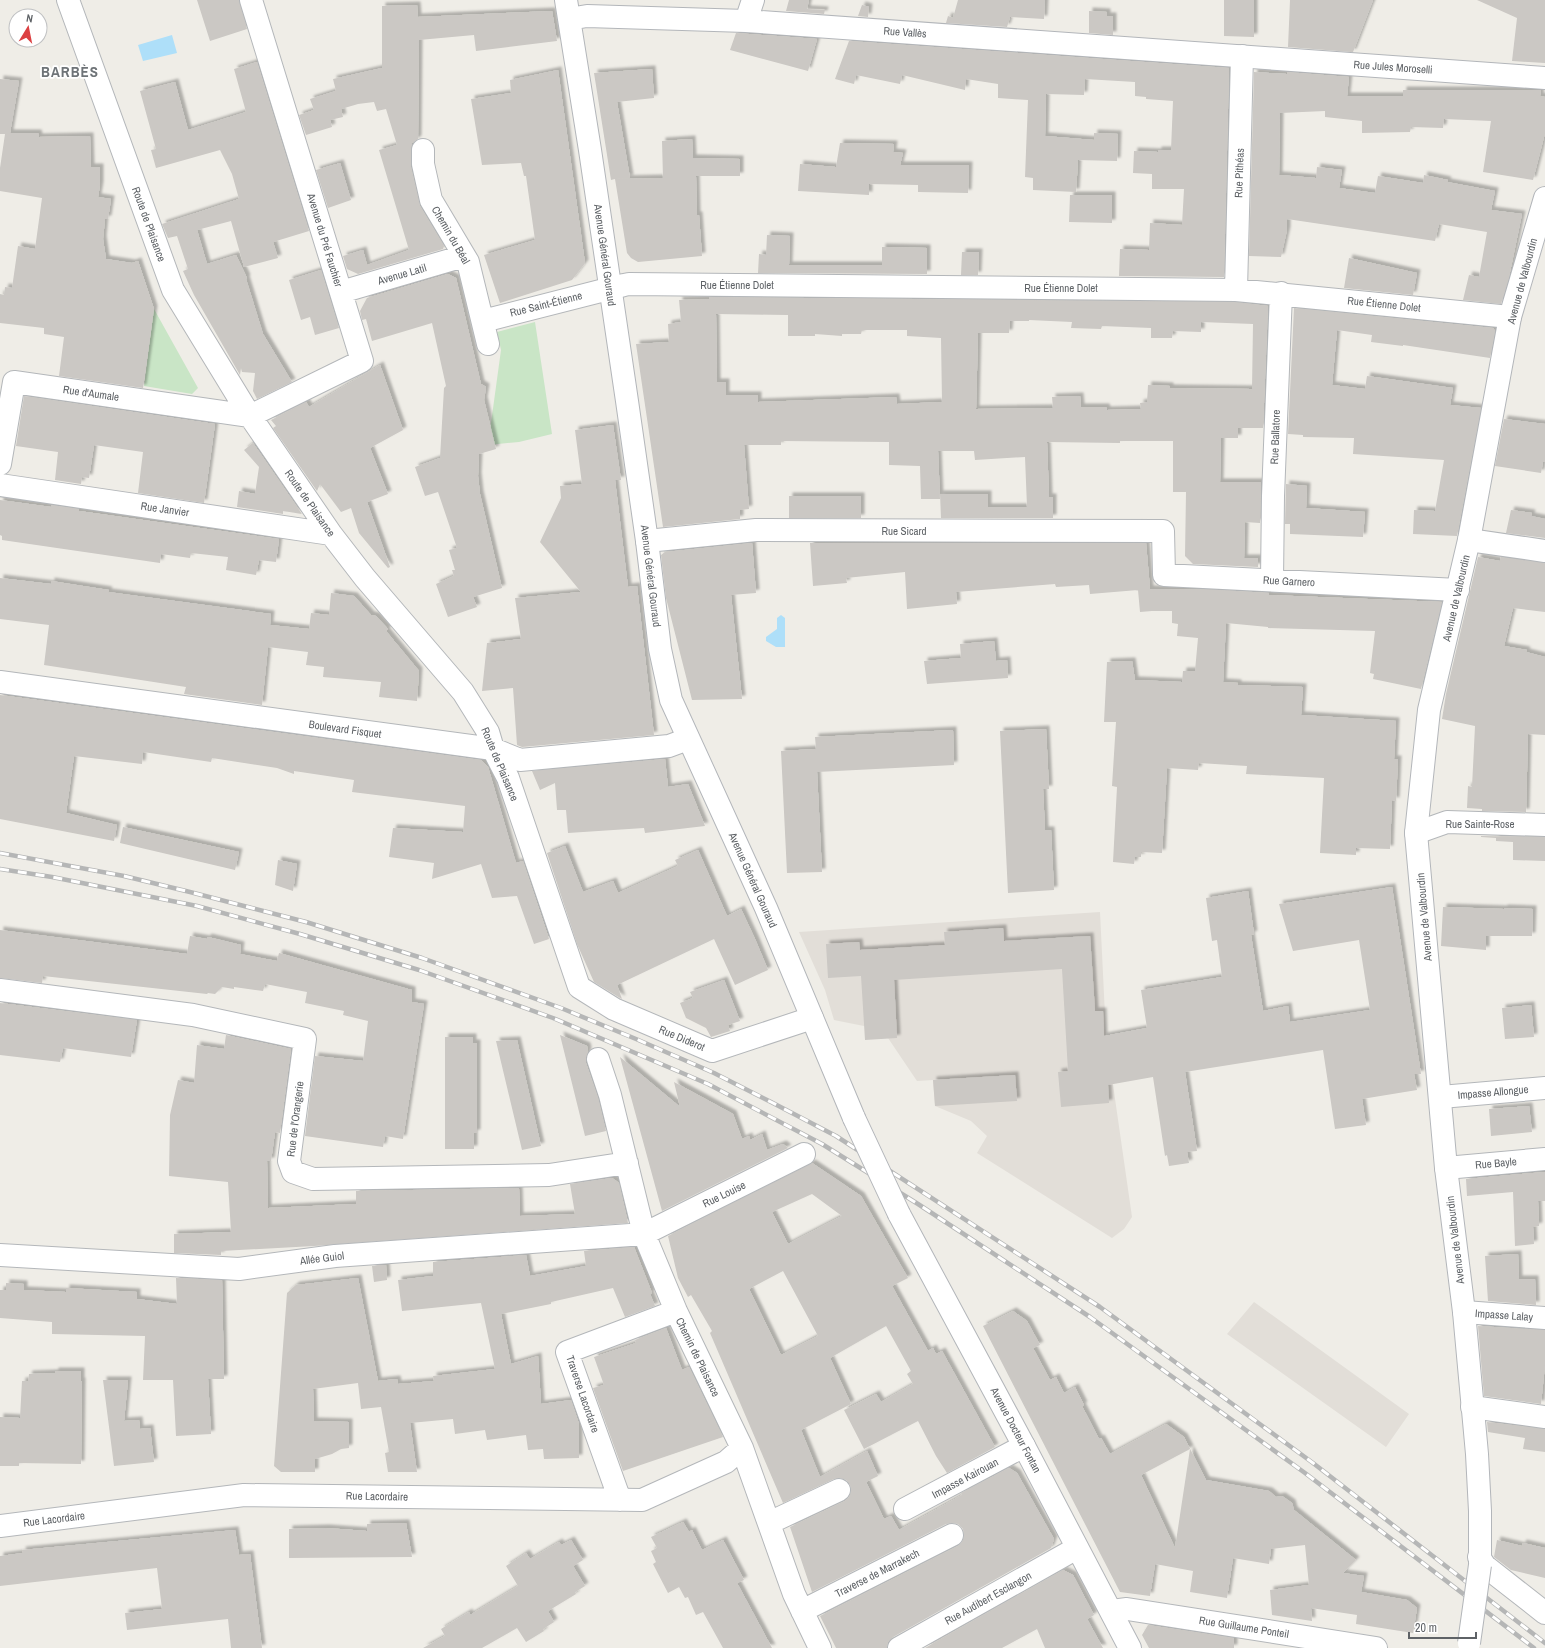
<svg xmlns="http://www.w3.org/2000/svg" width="1545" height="1648" font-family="'Archivo Narrow',sans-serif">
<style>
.education{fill:#e2ded8}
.green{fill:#c9e5c6}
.water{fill:#aedff9}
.building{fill:#cbc8c4;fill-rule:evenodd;filter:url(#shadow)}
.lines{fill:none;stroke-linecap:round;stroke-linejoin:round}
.street-casing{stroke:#b4b7ba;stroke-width:24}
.secondary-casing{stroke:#b3b6ba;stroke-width:24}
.street{stroke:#fff;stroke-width:22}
.secondary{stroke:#fff;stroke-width:22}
.rail-casing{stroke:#b5b6b6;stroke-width:4.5}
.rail{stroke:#fff;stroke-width:3;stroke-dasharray:9;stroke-linecap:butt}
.secondary-bridge-casing{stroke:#b3b6ba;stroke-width:24;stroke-linecap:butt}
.secondary-bridge{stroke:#fff;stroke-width:22}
.labels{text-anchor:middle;stroke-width:3.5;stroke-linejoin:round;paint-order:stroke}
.street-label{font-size:11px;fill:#5e6266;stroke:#fff}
.district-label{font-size:15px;font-weight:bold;letter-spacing:1px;fill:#6f7478;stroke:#fff}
</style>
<defs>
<filter id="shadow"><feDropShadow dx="3.5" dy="-3.5" stdDeviation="1" flood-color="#0004"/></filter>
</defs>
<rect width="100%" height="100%" fill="#efede7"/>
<path class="education" d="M1100,912L1106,1036L1132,1217L1124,1229L1112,1238L977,1153L987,1136L971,1121L935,1106L933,1080L917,1081L888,1038L864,1026L834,1020L825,990L799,932Z
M1254,1302L1409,1414L1386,1447L1227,1334Z"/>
<path class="green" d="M154,309L198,388L192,394L144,386Z
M535,322L552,434L519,442L488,445L501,350L497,332Z"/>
<path class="water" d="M172,35L177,53L143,61L138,45Z
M781,615L785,618V647H776L766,641V637L777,629V618Z"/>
<path class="building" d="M197,0H239L247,29L210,41Z
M789,0H809L807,9L825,10L824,14L786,11Z
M958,0H1045L1044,19L1010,17L1007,27L946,23L948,16L953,18Z
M1224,0H1254V37L1224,36Z
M1290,0H1373L1353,52H1351L1288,47Z
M1477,0H1545V63L1512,61L1517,18Z
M417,5L418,17L552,11L557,41L476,51L474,35L419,40L418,139L412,143L411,150V167L420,206L444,246L443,249L358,274L347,269L343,256L363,250L367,265L409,250L379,150L397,145L386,109L377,111L374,102L358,104L341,109L343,117L330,120L332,127L306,135L299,115L314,110L310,99L336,91L333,79L382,68V6Z
M862,5L869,7L868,17L858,16Z
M1089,11L1107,12V16H1113V35L1089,33Z
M736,33L817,39L808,71L730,50Z
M849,41L1229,68L1224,277L1119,276L1120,249L1149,250L1150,223L1182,225L1184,189H1152V174L1133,173L1134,151L1158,152V150H1171L1173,101L1146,99V97L1135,96V82L1085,79L1084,95L1046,94L1045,136L1094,140V133L1118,134L1117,161L1078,160L1076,192L1033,190V178L1025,177L1028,100L998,98V84L966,79L965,90L902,75L900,84L856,75L854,84L835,79Z
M257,62L309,231L273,242L278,258L244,267L231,221L197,230L207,264L236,255L247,278L246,279L263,334L292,382L257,399L253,391L255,373L242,372L241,368L240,375L194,295L183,271L188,269L177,236L168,238L162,224L239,199L232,174L220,150L156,168L151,150L156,149L140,91L175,82L188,130L246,112L234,69Z
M652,69L654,98L617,102L630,178L617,179L663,178L662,141L692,139L693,158L740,159V176H696L697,215H699L702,256L638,262L631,258L627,253L615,179L611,180L594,73Z
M558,70L585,263L572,280L500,303L484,255L535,240L526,176H524L521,163L482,165L471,99L511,93L510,80Z
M1254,72L1287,74V72L1349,77L1347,96H1403V90H1541L1540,96L1545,97V133L1533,180L1483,172L1491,121L1444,119L1443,128L1411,127L1410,132L1362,133V121L1325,117V111L1280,113L1279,175L1316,178L1317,167L1342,170L1339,188L1375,193L1378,176L1423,183L1424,175L1448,180L1447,182L1495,191L1491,210L1522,214L1509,277L1501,304L1463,300L1469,275L1479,277L1487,232L1439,224L1435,241L1287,219V230L1281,257L1249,256Z
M0,79L19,81L10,133H38L39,137L90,136L91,167H100V185L98,197L111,199L108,219H105L103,239L106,259L132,263L138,261L154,309L143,388L59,376L64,337L44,334V328L0,323V294L4,295L5,287L12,288L18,246L35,249L42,198L0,191V168L5,134H0Z
M840,143L894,144L893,152L903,153L900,165H969L968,193L918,192V185L869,184V195L798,191L800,164L836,167Z
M340,163L351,200L328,208L316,170Z
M1070,195H1112V223L1069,222Z
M767,235L790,236L789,265H882V247L927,248V274L758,273L759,254L766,255Z
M962,252H979L978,275H961Z
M1349,258L1417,273L1413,295L1344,288Z
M321,270L339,328L315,335L310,317L301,320L289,280Z
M448,274L456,278L481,384L486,387L484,400L496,449L479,454L478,476L480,494L502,588L473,597L477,607L448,617L436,584L454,576L452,570H455L449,550L457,548L438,492L425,496L415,467L440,458L444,388L446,386L432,323L372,341L366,319L362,320L360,311L367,298Z
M709,297L1235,302L1268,306L1263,428H1238V438H1221L1220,482H1261L1260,523L1245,522L1244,558H1258V567L1193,564L1185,556L1186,492H1173V441H1120V443L1047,442L1049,497H1053V518H941L940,494H988V507H1027L1025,457L975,460L974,451H938L940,499H921L920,466L889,465V442L781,441V445H744L749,509L740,510V519L663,527L636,344L669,342L668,324L681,322L679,300L709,299ZM716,314L788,315V336H815V334L842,336V334H861L862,330H907V336L941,338L942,402L897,404L896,397L758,402V395H726V382H717ZM1029,320L1072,322L1071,328L1101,329L1102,326L1151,328V338H1172L1173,331L1201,332V322L1253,324L1252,389L1170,388V386L1148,385L1147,402L1140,403L1141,409L1107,410L1106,407H1081L1080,396L1052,397L1053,408L976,409L978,333H1009L1010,321H1029Z
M1294,308L1493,328L1495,331L1490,358L1403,345V346L1371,342L1372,335L1337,330L1332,385L1365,389L1367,376L1453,388L1450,405L1481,408L1457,536L1413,534L1414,510L1435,511L1444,460L1353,454L1354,438L1303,437V435L1288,434Z
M380,365L403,430L370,448L388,494L367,502L390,567L388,568L359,533L351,508L341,512L320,484L317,491L273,428L276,426L271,420L306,402L309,407Z
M24,396L215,424L204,503L138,493L143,452L94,445L89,478L82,477L81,484L55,480L58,452L16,446Z
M1504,419L1545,424V462H1543L1541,473L1495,466Z
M613,425L621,480H615L628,587L637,586L654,735L522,747L517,745L513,688L482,691L487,643L521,639L515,598L581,592L540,542L561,498L560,486L582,484L575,430Z
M253,443L302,514L283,511V514L237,507L239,491L255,494L259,467L244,450Z
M1286,484L1307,486L1306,508L1365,512L1363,537L1290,534V524H1285Z
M789,496H861V518H789Z
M0,500L51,507V505L79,509V511L279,539L276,562L259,560L256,575L226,570L228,557L191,553L190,558L161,554L160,563L2,540V536L0,535Z
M1511,510L1532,513L1531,516L1545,519V538L1506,533Z
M752,543L756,593L731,595L742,699L692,700L666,598L661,555L665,552Z
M810,543H1146L1150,589L1090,594L1089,585L1056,587L1055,584L956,592L957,604L907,609L905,572L846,578L847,583L813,586Z
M1478,557L1500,561L1501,557L1545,563V612L1513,608L1504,646L1527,650L1526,652L1545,657V735L1528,734L1526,812L1482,811V809L1467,808L1468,786L1472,787L1475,726L1442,719L1446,694Z
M0,578L51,584V581L109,590L108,592L271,614L270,625L309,629L311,613L329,615L331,593L354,596L371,615L376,616L388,629L386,631L419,671L417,701L379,697L381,682L323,677L324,667L306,665L308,652L268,647L262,705L184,694L186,687L44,665L49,625L0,619Z
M1150,589L1220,590L1269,593V595L1442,602L1421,689L1373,679L1374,674L1370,673L1375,631L1268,628V627L1226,623L1223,682L1238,683V685L1303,687L1301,715L1396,721L1394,759H1398L1396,801L1392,800L1390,849L1356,848V855L1320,853L1324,778L1246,774L1247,766L1199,763L1198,770L1167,768L1162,853L1141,852V857H1135L1134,864L1113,862L1117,787L1112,786L1116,722H1104L1107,662L1132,661L1135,680L1182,682L1183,671H1195L1198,638L1177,636L1178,624L1172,623V611H1152L1140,612L1138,590Z
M994,641L996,661L1007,660L1008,678L927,684L924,661L961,658L960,644Z
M0,695L481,760L488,767L516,863L523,861L549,939L534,944L517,896L492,898L481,864L432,879L434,863L389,857L393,828L463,832L465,806L352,792L354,780L294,771V774L277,768L212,758L211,762L143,752L142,764L74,756L66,813L117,825L114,841L0,819Z
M1046,729L1049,789H1043L1045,830H1051L1054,890L1008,893L1000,731Z
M953,730L954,765L817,772L822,872L787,873L781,751L816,749L815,737Z
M665,759L668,787L688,784L705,826L645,833L644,828L568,833L566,810H557L555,783L540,790L532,771Z
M123,827L239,852L235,870L120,843Z
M1481,836L1545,837V861L1513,860V842L1496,841V838L1481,837Z
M565,846L583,892L613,881L618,893L678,866L675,860L698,850L727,916L741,909L755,939L768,970L735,985L714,939L617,985L622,999L620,998L594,982L577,944L547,853Z
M278,860L297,864L293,891L275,885Z
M1392,887L1421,1074H1414L1417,1090L1362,1099L1366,1125L1335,1129L1323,1050L1185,1072L1197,1151L1187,1152L1189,1163L1169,1166L1167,1155L1165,1156L1153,1077L1108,1085L1109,1103L1061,1107L1058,1072L1068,1071L1062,969L894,980L897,1038L865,1040L861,976L828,978L826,944L859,942L860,950L945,945L944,932L1003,928L1004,941L1090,936L1095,1011H1103L1104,1036L1147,1028L1141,990L1222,977L1217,940L1212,941L1206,898L1248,891L1254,934L1251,935L1263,1011L1288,1006L1290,1022L1370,1010L1359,940L1293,951L1279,904Z
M1443,907L1504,909V908L1533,909L1532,936H1486V950L1441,946Z
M0,930L187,954L190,936L207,939L208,937L241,945L240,954L277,961L279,953L412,990V1002L424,1004L403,1139L385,1136L383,1147L305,1136L315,1056L363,1061L368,1021L343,1015L344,1011L305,1003L307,992L265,984L263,991L234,987V989L222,987L215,994L208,993L207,994L43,976L42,983L0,978Z
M724,980L740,1021L728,1025L730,1031L711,1037L706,1028L686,1018L680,1003L693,998L690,992Z
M0,1003L137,1020L131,1057L63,1048L60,1062L0,1055Z
M1531,1005L1534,1037L1505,1039L1502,1008Z
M226,1035L291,1049L280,1133L275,1132L271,1161H267L268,1208L356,1204V1191L519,1188L520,1216L575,1214L570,1184L612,1178L619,1183L628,1223L314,1246L221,1251V1255L174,1253V1234L231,1232L228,1182L169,1176L170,1115L178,1080L194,1083L197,1045L224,1049Z
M560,1035L587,1046L588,1051L586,1057V1063L598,1098L606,1131L585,1136Z
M445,1037H473V1043H477V1133H474V1149H445Z
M517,1040L541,1146L522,1150L496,1041Z
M620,1057L680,1107L674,1082L733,1114L742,1139L749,1136L750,1140L762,1134L767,1150L783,1144L788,1148L662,1211Z
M1015,1075L1017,1101L935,1106L933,1080Z
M1529,1106L1532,1132L1491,1136L1489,1109Z
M812,1163L861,1196L908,1278L892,1286L928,1351L933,1348L936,1354L942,1351L995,1447L947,1473L936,1456L918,1421L864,1449L844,1410L876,1394L881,1402L913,1384L907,1374L911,1371L886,1326L830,1358L851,1404L801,1430L820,1477L867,1451L878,1476L866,1482L884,1519L891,1516L899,1530L962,1495L961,1493L1009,1468L1017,1473L1054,1539L1051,1548L893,1637L888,1642L887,1648H836L820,1616L958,1546L962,1542L964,1536L963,1529L958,1524L953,1523L946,1524L812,1592L790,1527L845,1501L849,1497L851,1491L850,1485L846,1480L840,1478L834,1479L783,1503L710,1333L712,1331L691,1295L688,1297L678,1278L668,1236ZM812,1194L842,1216L788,1244L772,1212ZM783,1271L818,1336L781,1355L749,1289Z
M1545,1172V1201H1538L1539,1226L1533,1227L1534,1244L1515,1246L1513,1192L1467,1196L1466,1179Z
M634,1247L652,1293L650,1294L655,1306L625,1317L613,1288L551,1302V1304L501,1314L511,1364L538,1356L541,1404L571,1400L579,1424V1458L544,1459L543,1449L528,1450L526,1435L487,1440L485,1430L455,1434L453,1419L410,1423L417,1472H388L385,1453L389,1452L381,1407L361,1409L358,1383L313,1389L314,1421L349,1422V1448L341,1449L332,1454L315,1459V1472H281L274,1466L287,1293L296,1285L358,1278L378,1381L397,1379L398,1384L434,1381L433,1376L495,1369L481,1303L402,1311L398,1280L433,1276V1262L526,1255L530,1276L586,1266L584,1251Z
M1518,1254L1519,1279H1535L1536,1305L1488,1301L1485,1256Z
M386,1265L387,1280L374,1282L372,1266Z
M176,1278L222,1280L224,1379H208L211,1434L176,1436L173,1380H143L145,1336L52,1334V1322L0,1318V1290H6V1283L24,1284V1290L66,1292V1288L137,1292V1299L177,1304Z
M1013,1311L1027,1321L1040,1345L1033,1348L1050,1380L1056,1377L1064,1393L1075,1387L1084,1405L1082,1406L1099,1439L1101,1438L1110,1454L1166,1424L1184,1437L1206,1480L1269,1491L1276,1497L1282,1496L1292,1503L1294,1510L1356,1560L1343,1573L1364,1576L1361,1592L1407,1600L1417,1608L1413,1633L1356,1624L1357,1615L1311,1608L1312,1621L1272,1615L1270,1590L1309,1585L1305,1545L1271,1549L1269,1564L1233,1558L1227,1598L1190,1592L1193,1571L1155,1564L1150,1596L1120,1592L983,1326ZM1190,1449L1175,1548L1141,1475Z
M1478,1326L1545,1330V1365L1541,1404L1484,1396Z
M666,1328L682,1370L689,1367L723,1437L623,1471L593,1388L604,1385L594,1357L636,1343L635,1340Z
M55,1371H81V1381H82L81,1464L19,1463V1466H0V1417L20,1418L22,1381H28L29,1374L55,1373Z
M103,1380H128L124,1421L139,1420L140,1429L150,1428L154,1462L114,1466Z
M1487,1422L1545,1429V1452L1523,1449L1525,1438L1488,1432Z
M683,1522L689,1532L692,1530L702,1550L723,1540L744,1580L737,1583L772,1648H723L703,1612L696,1615L688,1597L685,1598L679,1587L668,1593L653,1564L656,1562L651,1551L657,1548L651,1537Z
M406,1523L412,1557L289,1558V1529L326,1528L367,1531V1524Z
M235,1530L239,1555L250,1554L262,1648H231L228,1619L127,1630L125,1613L162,1609L157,1568L0,1586V1556L23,1553L22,1550Z
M571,1540L583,1560L573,1566L585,1586L575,1592L576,1594L548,1611L554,1622L543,1629L544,1631L526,1642L517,1628L482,1648H423L445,1636L441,1629L469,1612L470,1615L518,1586L506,1566L526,1553L530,1559L559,1542L561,1545Z
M1497,1540L1522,1546L1523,1543L1545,1548V1578L1511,1570L1494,1557Z
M1063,1570L1073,1575L1094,1615L1087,1619L1103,1648H1045L1037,1629L1002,1648H925Z
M1148,1625L1234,1638V1648H1149L1142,1635Z"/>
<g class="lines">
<g class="street-casing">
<path id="street" d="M68,0L173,290L250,416L331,534L365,578L463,692L488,732L493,749L508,778L579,987L614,1009L712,1051L812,1018
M423,150V164L431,200L468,262L488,344
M1236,290L1242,56
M341,292L464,256
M483,321L624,285L629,284L1236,290L1510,317
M0,464L14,382L250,416L362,361L251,0
M0,485L331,534
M1469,540L1545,551
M647,541L756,530L1163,531L1164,575L1458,590
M1272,580L1273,496L1281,293
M0,682L493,749L520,760L669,746L688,739
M1416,833L1447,822L1545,825
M0,990L193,1015L305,1039L289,1161L293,1172L313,1179L549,1175L627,1163
M598,1059L610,1095L644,1234L676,1311L742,1448L794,1594L820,1648
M1441,1097L1545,1088
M1446,1168L1545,1159
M0,1255L239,1269L335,1256L644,1234L804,1154
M1464,1312L1545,1318
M1472,1407L1545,1417
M620,1500L567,1352L676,1311
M905,1509L1024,1446
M769,1523L839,1490
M0,1526L244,1495L642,1500L726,1462L742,1448
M1479,1557L1485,1566L1545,1613
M802,1611L952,1535
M1112,1611L1127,1609L1376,1648
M899,1648L1077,1548"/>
</g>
<g class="secondary-casing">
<path id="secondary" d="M566,0L590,150L627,401L647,541L660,649L671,700L766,908L854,1118
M569,19L587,16L746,21L1545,78
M746,21L753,0
M899,1214L1024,1446L1130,1648
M1480,1565V1511L1477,1454L1464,1312L1446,1168L1416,833L1429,710L1469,540L1510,317L1545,198"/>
</g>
<use href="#street" class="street"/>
<use href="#secondary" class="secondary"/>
<g class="rail-casing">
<path id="rail" d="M0,853L124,876L190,892L306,922L422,958L561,1008L636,1039L714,1073L771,1102L836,1136L1100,1307L1313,1463L1545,1643
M0,869L52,877L197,906L300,934L419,970L553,1018L708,1084L822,1144L918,1204L1090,1317L1305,1473L1534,1648"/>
</g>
<use href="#rail" class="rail"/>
<g class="secondary-bridge-casing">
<path id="secondary-bridge" d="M854,1118L899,1214
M1469,1643L1480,1565"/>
</g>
<use href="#secondary-bridge" class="secondary-bridge"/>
</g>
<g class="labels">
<g class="street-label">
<text transform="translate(905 32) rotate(4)" y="4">Rue Vallès</text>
<text transform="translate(1393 67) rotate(4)" y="4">Rue Jules Moroselli</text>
<text transform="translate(1239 173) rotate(-88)" y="4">Rue Pithéas</text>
<text transform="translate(149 224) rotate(70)" y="4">Route de Plaisance</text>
<text transform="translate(451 235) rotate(60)" y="4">Chemin du Béal</text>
<text transform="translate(325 240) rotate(73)" y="4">Avenue du Pré Fauchier</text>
<text transform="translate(605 255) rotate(82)" y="4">Avenue Général Gouraud</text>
<text transform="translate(402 274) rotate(-16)" y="4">Avenue Latil</text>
<text transform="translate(1522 281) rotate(-75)" y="4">Avenue de Valbourdin</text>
<text x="737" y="289">Rue Étienne Dolet</text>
<text x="1061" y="292">Rue Étienne Dolet</text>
<text transform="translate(546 304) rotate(-14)" y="4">Rue Saint-Étienne</text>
<text transform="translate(1384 304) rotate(6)" y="4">Rue Étienne Dolet</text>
<text transform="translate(91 393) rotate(8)" y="4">Rue d'Aumale</text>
<text transform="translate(1275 437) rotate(-88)" y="4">Rue Ballatore</text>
<text transform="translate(310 503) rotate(55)" y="4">Route de Plaisance</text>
<text transform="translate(165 509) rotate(8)" y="4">Rue Janvier</text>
<text x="904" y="535">Rue Sicard</text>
<text transform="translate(651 576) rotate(83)" y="4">Avenue Général Gouraud</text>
<text transform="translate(1289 581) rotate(3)" y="4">Rue Garnero</text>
<text transform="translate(1456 598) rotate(-77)" y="4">Avenue de Valbourdin</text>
<text transform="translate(345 729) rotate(8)" y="4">Boulevard Fisquet</text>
<text transform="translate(500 764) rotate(67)" y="4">Route de Plaisance</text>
<text x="1480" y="828">Rue Sainte-Rose</text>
<text transform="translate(753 880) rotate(66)" y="4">Avenue Général Gouraud</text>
<text transform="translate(1424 917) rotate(-95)" y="4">Avenue de Valbourdin</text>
<text transform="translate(682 1038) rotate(23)" y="4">Rue Diderot</text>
<text transform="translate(1493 1092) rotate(-5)" y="4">Impasse Allongue</text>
<text transform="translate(295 1119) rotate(-83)" y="4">Rue de l'Orangerie</text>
<text transform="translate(1496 1163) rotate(-5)" y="4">Rue Bayle</text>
<text transform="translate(724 1194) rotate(-26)" y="4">Rue Louise</text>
<text transform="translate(1455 1240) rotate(-97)" y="4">Avenue de Valbourdin</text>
<text transform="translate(322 1258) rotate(-7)" y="4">Allée Guiol</text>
<text transform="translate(1504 1315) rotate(4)" y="4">Impasse Lalay</text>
<text transform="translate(698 1357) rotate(64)" y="4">Chemin de Plaisance</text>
<text transform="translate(583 1394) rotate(71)" y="4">Traverse Lacordaire</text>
<text transform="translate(1016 1430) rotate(62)" y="4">Avenue Docteur Fontan</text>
<text transform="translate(965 1478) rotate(-28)" y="4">Impasse Kairouan</text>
<text transform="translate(377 1496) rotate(1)" y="4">Rue Lacordaire</text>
<text transform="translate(54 1519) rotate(-7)" y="4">Rue Lacordaire</text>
<text transform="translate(877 1573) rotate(-27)" y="4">Traverse de Marrakech</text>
<text transform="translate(988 1598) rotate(-29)" y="4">Rue Audibert Esclangon</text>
<text transform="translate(1244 1627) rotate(9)" y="4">Rue Guillaume Ponteil</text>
</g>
<g class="district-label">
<text x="70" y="77">BARBÈS</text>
</g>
</g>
<g transform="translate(28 28) rotate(10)"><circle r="19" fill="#ffffff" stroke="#bfc0c2"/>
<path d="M0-3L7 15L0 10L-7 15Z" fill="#dc4042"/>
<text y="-6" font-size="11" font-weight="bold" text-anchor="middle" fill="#5e6266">N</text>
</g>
<path d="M1409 1632v6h67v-6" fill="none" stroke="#5e6266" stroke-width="2"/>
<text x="1415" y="1632" font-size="12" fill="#5e6266" stroke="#ffffff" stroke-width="3" paint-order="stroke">20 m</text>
</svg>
